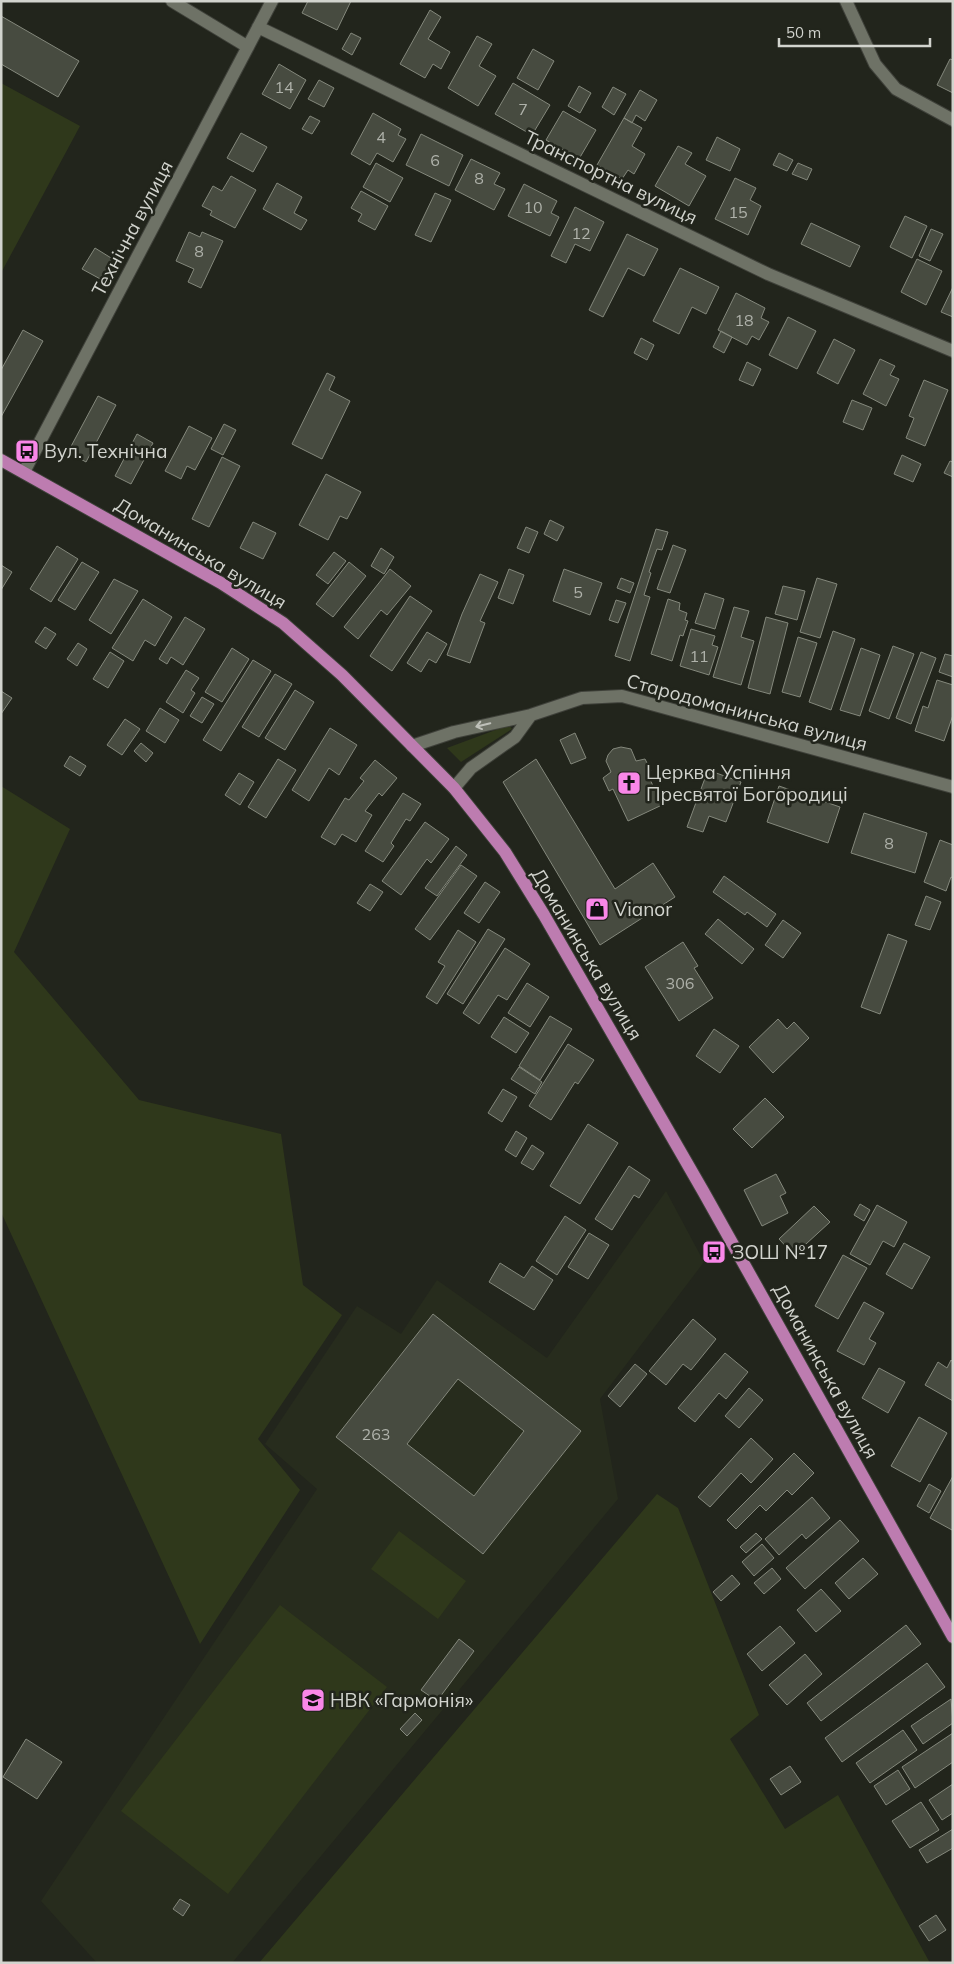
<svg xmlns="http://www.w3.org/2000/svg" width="954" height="1964" font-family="Mulish,sans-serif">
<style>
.built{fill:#272c1d}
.green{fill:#2f381b}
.building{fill:#474b40;stroke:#84887c;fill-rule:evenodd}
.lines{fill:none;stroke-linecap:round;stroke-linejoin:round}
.minor-casing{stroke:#3f413a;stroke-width:14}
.major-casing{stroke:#3f413a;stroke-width:14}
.minor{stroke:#6e7266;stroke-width:12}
.major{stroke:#bd7cb0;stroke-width:12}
.oneway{stroke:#bec0b9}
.labels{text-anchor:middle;stroke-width:5;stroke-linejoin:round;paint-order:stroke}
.number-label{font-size:16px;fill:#afb2aa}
.street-label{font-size:19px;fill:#d2d4ce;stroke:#22251c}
.poi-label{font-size:19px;fill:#d2d4ce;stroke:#22251c;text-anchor:start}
</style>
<rect width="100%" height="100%" fill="#22251c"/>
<path class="built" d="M666,1191L704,1262L600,1399L618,1499L232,1963H97L41,1901L317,1489L265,1444L357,1306L401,1334L437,1280L547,1358Z"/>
<path class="green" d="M1,83L80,126L1,273Z
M509,725L512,729L461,762L447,748Z
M1,786L70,829L14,952L139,1100L281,1134L303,1285L342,1315L258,1439L300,1490L200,1644L1,1212Z
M657,1494L678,1508L759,1715L730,1739L785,1829L838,1795L930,1963H259Z
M399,1531L466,1581L438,1619L371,1569Z
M280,1605L387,1687L228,1894L121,1811Z"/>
<path class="building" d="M308,1H351L337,30L302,13Z
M430,10L441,17L428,39L450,52L441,69L433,64L425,78L400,64Z
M1,16L79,61L58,97L1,64Z
M351,33L361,38L352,55L342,49Z
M477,36L492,44L479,66L496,76L478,106L448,88Z
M533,49L554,61L538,90L517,78Z
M950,59L953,60V93L937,85Z
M279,64L306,80L290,109L262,94Z
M319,80L334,88L324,107L308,99Z
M513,83L550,105L532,135L495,114Z
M579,86L591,93L580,113L568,106Z
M613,87L626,94L614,115L602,107Z
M640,90L657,100L645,121L636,115L632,123L624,118Z
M563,111L596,130L579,159L546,140Z
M373,113L401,129L398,135L406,139L393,162L377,153L370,165L351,154Z
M310,116L320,121L312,134L302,129Z
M624,118L642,128L632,146L645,154L634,174L628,170L622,179L597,165Z
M241,133L267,147L253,172L227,158Z
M421,134L463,155L449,186L406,165Z
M717,137L740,149L730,171L706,160Z
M678,146L692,153L685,164L706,176L689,206L655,186Z
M779,153L793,160L787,171L773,165Z
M471,159L500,173L494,184L505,189L494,210L455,190Z
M376,163L403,178L390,202L363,187Z
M798,163L812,169L807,180L792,174Z
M231,176L256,190L235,228L210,215L212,211L202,206L213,186L222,191Z
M735,178L756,188L750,200L761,206L748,235L715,219Z
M277,183L302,197L294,213L307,220L301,230L263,209Z
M524,184L557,201L551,213L559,217L550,236L508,216Z
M361,191L388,206L375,230L358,221L362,214L351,208Z
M435,193L451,200L431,242L415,235Z
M575,207L604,222L590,251L575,244L566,263L551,256Z
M905,216L927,226L912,258L890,247Z
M811,223L860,246L850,267L801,244Z
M931,229L943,234L930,261L919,256Z
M189,232L200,237L202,232L223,241L201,288L188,282L194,269L176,261Z
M627,234L658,249L644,276L628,268L603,317L589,310Z
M95,248L116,261L104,281L82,269Z
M917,259L942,271L926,305L901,292Z
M680,268L719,287L706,314L692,307L679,334L653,321Z
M953,287V317L941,312Z
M736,293L765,308L761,318L769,322L759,340L752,336L747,345L718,330Z
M788,317L816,331L797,369L769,355Z
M23,330L43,341L1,417V370Z
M721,331L732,337L724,353L713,347Z
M641,338L654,345L647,360L634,353Z
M834,339L855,350L838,384L817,373Z
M880,359L895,366L890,375L899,379L886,406L863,394Z
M747,362L761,369L753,386L739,380Z
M327,373L335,377L329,390L350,401L322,459L292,444Z
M924,380L948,390L925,446L906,438L914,418L909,416Z
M98,396L116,405L86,462L68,452Z
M852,400L872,408L863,430L843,422Z
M224,424L236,430L223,455L211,449Z
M189,426L212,438L195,470L187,466L181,479L165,471Z
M137,434L153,443L131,484L115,476Z
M902,455L921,464L913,482L894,474Z
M222,457L240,466L209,527L192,519Z
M950,461L953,462V477L944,473Z
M326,474L361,492L347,519L340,516L328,540L299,525Z
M550,520L564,527L557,541L544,534Z
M253,522L276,533L263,559L240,548Z
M526,527L538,532L529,553L517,548Z
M656,529L668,532L662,550L657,549L649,572L651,573L644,595L650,597L630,661L615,656Z
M673,545L686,550L670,593L657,589Z
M57,546L78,559L51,602L30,589Z
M381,548L394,557L384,574L371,566Z
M334,552L346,561L328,584L316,575Z
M82,562L99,572L75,610L58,600Z
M349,562L366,576L333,617L316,604Z
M1,565L12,572L1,590Z
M390,569L411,586L387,615L381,610L358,639L344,627Z
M509,569L524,575L513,604L498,598Z
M564,569L602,583L590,615L553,601Z
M480,574L498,582L480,621L485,623L470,663L447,655L462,614Z
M621,578L634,583L630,593L617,588Z
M817,578L837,584L820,638L800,632Z
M114,579L138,591L111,634L89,620Z
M783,586L805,591L797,620L775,614Z
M705,593L724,599L715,629L695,623Z
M410,596L432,611L392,671L370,656Z
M143,599L172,617L155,646L145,640L133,661L112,648Z
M668,599L680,603L679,610L687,613L685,620L688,621L683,636L680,635L672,661L651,654Z
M616,600L626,603L618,623L609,620Z
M734,607L749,611L741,637L754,641L741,685L713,677Z
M185,617L205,629L183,665L171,657L167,664L159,659Z
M766,617L788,623L770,694L748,688Z
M45,627L56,634L46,649L35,642Z
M691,629L715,636L712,645L718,647L709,675L680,666Z
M833,631L855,639L831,710L809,702Z
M427,632L447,644L436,663L429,659L421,672L407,663Z
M798,637L817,643L800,697L782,692Z
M78,643L87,649L77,666L67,659Z
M893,646L914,654L889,719L869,711Z
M232,648L249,659L222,702L205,692Z
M861,648L880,655L860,716L840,710Z
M110,652L124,661L108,688L93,679Z
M921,652L936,658L911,724L896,718Z
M945,654L953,656V677L939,672Z
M253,660L271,671L221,751L203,740Z
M186,670L199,678L191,690L195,693L183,713L166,702Z
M275,674L292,684L259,737L242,727Z
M937,680L953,685V715L944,741L915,731L923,706L928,708Z
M295,690L314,702L285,750L265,738Z
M1,691L12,698L1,714Z
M202,697L214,704L202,723L190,716Z
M160,708L179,720L165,743L146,731Z
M125,719L140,729L122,755L107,745Z
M330,728L357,745L339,775L329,768L309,801L292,790Z
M575,733L586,758L571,764L560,740Z
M141,743L153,753L146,762L134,751Z
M621,747L631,749L636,761L645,759L651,771L647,773L662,805L628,821L613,789L609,791L603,778L611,772L606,761L608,755L613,749Z
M70,756L86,766L80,776L64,766Z
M278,759L296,770L266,818L248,807Z
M536,759L615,889L653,863L675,897L600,945L503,782Z
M375,760L397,778L382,796L379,793L365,811L372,815L356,842L342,834L335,845L321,837L345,798L349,800L364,781L360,778Z
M708,770L741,782L726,822L709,816L703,832L687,827Z
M239,773L254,782L240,805L225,795Z
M779,786L840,807L828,843L767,822Z
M403,793L421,804L410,821L406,819L391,843L394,846L383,862L365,851Z
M864,813L927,833L915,873L851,853Z
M425,822L449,839L431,863L427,859L401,895L382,881Z
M940,840L953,845V878L951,877L946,891L924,882Z
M456,846L467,855L437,896L425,888Z
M461,865L477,876L430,940L415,929Z
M724,876L776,914L767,927L747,912L745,915L713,892Z
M485,882L500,892L479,923L464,913Z
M370,884L383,892L370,911L357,903Z
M926,896L941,902L930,930L915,925Z
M718,919L754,949L742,964L705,934Z
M783,920L801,933L783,958L765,945Z
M488,929L505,939L463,1004L447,994Z
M458,930L476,942L437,1004L426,997L445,966L438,962Z
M888,934L907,941L880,1014L861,1007Z
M683,942L698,966L694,968L713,998L679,1021L645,967Z
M505,948L530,964L507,1000L498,995L479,1024L463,1013Z
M527,983L549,997L530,1027L508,1013Z
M550,1016L572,1029L540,1080L519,1066Z
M504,1017L529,1033L516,1053L491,1037Z
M778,1019L787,1029L794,1022L809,1038L773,1073L749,1047Z
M714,1029L739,1046L720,1073L696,1056Z
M568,1044L594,1060L578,1084L575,1082L551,1120L529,1106Z
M519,1067L542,1082L535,1094L511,1079Z
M503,1089L517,1097L502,1122L488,1113Z
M765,1098L784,1117L752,1148L733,1129Z
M588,1124L618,1143L580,1204L550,1186Z
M516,1131L527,1138L516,1157L505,1150Z
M532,1145L544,1153L533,1170L521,1163Z
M629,1166L650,1180L639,1198L634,1195L612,1230L595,1219Z
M776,1174L786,1193L780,1196L788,1213L762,1226L744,1190Z
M860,1204L870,1210L864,1221L854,1215Z
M877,1205L907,1222L894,1247L883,1241L870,1265L850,1254Z
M814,1206L830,1222L794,1255L779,1239Z
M565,1216L586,1230L557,1275L536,1261Z
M589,1233L609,1245L588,1279L568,1267Z
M904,1243L930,1257L912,1289L886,1274Z
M843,1255L867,1268L838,1319L815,1306Z
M500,1263L524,1278L532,1266L553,1280L534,1310L489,1282Z
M864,1302L884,1313L869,1339L876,1343L864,1365L837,1351Z
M433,1314L581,1431L483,1554L336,1437ZM458,1379L524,1431L474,1496L407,1444Z
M693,1319L716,1339L691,1370L683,1364L666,1385L649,1371Z
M725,1353L748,1372L726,1399L719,1393L695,1422L678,1408Z
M951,1360L953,1362V1401L925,1385L938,1362L947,1368Z
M635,1364L647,1374L620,1407L608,1396Z
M879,1368L905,1382L888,1413L862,1398Z
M749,1388L763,1400L739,1428L725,1416Z
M919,1417L947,1433L920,1482L891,1466Z
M751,1438L773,1459L751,1483L741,1473L710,1507L698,1497Z
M794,1453L814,1473L792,1495L787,1490L766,1511L760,1505L736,1529L727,1520Z
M953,1476V1528L952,1530L930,1518Z
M929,1484L941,1491L929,1513L917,1506Z
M812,1497L830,1518L806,1539L802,1534L779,1555L765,1539Z
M840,1520L859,1541L805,1589L786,1568Z
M756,1533L762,1539L746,1553L740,1547Z
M762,1544L774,1558L754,1576L742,1562Z
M863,1558L878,1574L849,1599L835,1583Z
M772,1568L781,1579L764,1594L754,1583Z
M732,1575L740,1584L721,1601L713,1592Z
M821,1589L841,1611L816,1632L797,1610Z
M906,1625L921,1644L821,1721L807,1703Z
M780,1626L795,1643L762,1671L747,1654Z
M459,1639L474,1651L437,1701L421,1690Z
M805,1654L822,1674L787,1705L769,1685Z
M927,1663L945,1687L842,1762L825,1738Z
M951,1699L953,1723L923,1744L911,1726Z
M415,1713L422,1720L407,1736L400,1729Z
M903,1730L917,1750L870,1783L856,1763Z
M953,1733V1762L915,1788L902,1767Z
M26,1739L62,1762L37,1799L3,1777Z
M790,1766L801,1782L781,1795L770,1779Z
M898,1770L910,1789L886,1805L874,1786Z
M953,1784V1813L942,1820L929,1800Z
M921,1802L939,1830L910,1848L892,1821Z
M953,1829V1848L927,1863L919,1850Z
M180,1899L190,1905L183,1916L173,1909Z
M936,1915L946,1930L929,1941L919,1926Z"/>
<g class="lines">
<g class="minor-casing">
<path id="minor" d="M172,1L248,47
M846,1L875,64L896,89L953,120
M258,27L768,274L953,351
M24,472L272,1
M412,746L454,732L531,715L582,698L622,696L953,787
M454,788L471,768L515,737L531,715"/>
</g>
<g class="major-casing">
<path id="major" d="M1,460L221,583L283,623L342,675L454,788L505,852L544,915L703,1191L953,1637"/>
</g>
<use href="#minor" class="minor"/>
<use href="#major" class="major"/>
</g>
<defs><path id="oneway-shaft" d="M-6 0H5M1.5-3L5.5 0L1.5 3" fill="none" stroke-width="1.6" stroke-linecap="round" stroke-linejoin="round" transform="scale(1.25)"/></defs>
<use class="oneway" href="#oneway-shaft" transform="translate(483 725) rotate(167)"/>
<defs>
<g id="bus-square" transform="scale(1.25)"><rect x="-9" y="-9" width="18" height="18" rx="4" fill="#f987e8" stroke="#22251c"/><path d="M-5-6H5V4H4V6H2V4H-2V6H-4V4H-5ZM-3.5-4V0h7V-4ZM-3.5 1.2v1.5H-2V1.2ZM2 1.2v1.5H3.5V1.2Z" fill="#111"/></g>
<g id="church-square" transform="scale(1.25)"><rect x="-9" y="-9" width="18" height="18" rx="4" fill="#f987e8" stroke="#22251c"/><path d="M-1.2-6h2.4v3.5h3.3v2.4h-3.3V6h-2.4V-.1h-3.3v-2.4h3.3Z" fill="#111"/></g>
<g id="shop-square" transform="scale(1.25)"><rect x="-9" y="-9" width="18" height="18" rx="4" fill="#f987e8" stroke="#22251c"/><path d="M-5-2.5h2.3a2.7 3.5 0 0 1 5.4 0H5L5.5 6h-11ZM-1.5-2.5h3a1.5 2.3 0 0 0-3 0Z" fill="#111"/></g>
<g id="school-square" transform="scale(1.25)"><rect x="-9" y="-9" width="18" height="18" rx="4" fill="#f987e8" stroke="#22251c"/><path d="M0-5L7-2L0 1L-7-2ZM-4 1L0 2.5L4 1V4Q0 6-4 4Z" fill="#111"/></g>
</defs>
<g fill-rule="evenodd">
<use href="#bus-square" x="27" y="451"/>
<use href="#church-square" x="629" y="783"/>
<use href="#shop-square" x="597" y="909"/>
<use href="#bus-square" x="714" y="1252"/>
<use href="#school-square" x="313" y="1700"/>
</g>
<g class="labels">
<g class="number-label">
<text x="284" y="93">14</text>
<text x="523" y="115">7</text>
<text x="381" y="143">4</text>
<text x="435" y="166">6</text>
<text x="479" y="184">8</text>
<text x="533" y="213">10</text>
<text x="738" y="218">15</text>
<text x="581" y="239">12</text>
<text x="199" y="257">8</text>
<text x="744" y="326">18</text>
<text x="578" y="598">5</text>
<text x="699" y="662">11</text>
<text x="889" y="849">8</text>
<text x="680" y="989">306</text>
<text x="376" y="1440">263</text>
</g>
<g class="street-label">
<text transform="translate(611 177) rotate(26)" y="7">Транспортна вулиця</text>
<text transform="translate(132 228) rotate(-62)" y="7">Технічна вулиця</text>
<text transform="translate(201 553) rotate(31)" y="7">Доманинська вулиця</text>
<text transform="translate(747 712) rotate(15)" y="7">Стародоманинська вулиця</text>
<text transform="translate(587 954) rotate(59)" y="7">Доманинська вулиця</text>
<text transform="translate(826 1371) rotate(61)" y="7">Доманинська вулиця</text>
</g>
<g class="poi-label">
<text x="44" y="458">Вул. Технічна</text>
<text x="646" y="779">Церква Успіння<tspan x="646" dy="22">Пресвятої Богородиці</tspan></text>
<text x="614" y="916">Vianor</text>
<text x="732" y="1259">ЗОШ №17</text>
<text x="330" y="1707">НВК «Гармонія»</text>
</g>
</g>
<rect width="954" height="1964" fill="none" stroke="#d2d4ce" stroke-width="5"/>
<path d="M779 38v8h151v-8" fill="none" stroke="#d2d4ce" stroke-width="2.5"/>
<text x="786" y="38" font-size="15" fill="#d2d4ce" stroke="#22251c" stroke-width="4" paint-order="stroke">50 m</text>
</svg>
